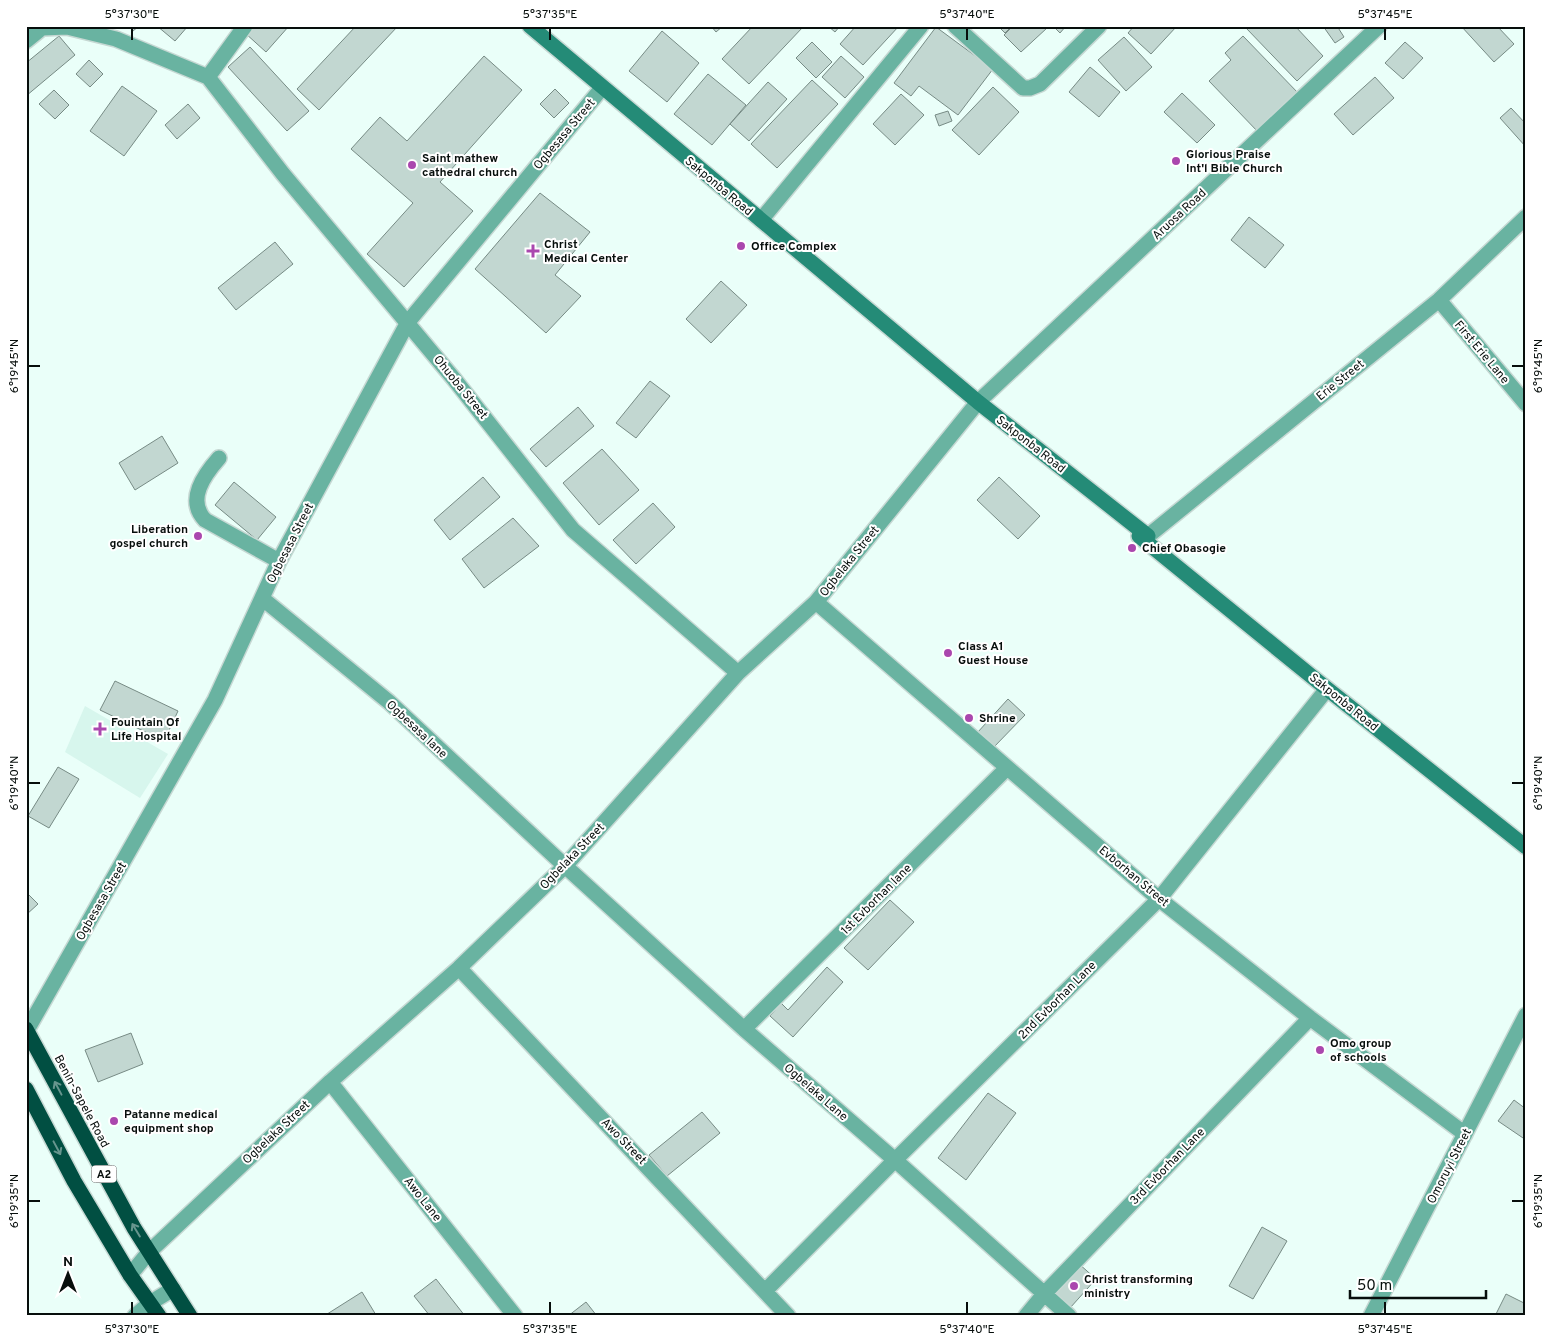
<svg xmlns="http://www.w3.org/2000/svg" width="1552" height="1342" font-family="Overpass,sans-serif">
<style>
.built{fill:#d7f6ed}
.building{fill:#c2d7d1;stroke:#778b85}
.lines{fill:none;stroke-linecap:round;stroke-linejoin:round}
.street-casing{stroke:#c6d8d3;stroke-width:18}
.secondary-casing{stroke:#c6d8d3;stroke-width:18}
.highway-casing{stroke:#c6d8d3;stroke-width:18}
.street{stroke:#69b3a1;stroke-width:15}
.secondary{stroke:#248b77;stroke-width:15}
.highway{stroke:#014f42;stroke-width:15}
.oneway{stroke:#67958e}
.ticks{fill:none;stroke:#070e0c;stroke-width:2}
.poi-dot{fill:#aa47ae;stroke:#fff;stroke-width:2}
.labels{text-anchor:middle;stroke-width:4;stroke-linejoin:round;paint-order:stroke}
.shield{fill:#fff;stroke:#515655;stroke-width:1}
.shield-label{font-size:11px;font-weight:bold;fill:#070e0c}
.street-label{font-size:12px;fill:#070e0c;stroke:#fff}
.poi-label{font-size:12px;font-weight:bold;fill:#070e0c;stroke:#fff;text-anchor:start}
.neatline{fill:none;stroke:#070e0c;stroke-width:2}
.ticks-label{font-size:12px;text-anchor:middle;fill:#070e0c}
</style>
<rect width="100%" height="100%" fill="#eafff9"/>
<path class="built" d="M85,706L168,754L140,798L65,752Z"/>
<path class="building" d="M129,26H139L133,31Z
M157,26H188L175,41Z
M251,26H289L266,52L245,33Z
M356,26H398L319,110L297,89Z
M711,26H723L716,32Z
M753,26L803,27L749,84L722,59Z
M828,26H840L835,32Z
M856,26H899L863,65L840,44Z
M998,26H1012L1005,33Z
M1013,26H1046L1047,28L1021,52L1004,35Z
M1053,26H1066L1060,33Z
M1134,26H1177L1151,54L1128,33Z
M1247,26H1295L1323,56L1297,81L1246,28Z
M1323,26H1337L1344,37L1335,43Z
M1461,26H1497L1514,44L1494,62Z
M936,27L993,69L958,115L919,86L911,96L894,83Z
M662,31L699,63L667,102L629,71Z
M59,36L75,55L26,96V63Z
M1243,36L1300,95L1260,134L1209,81L1231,60L1225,53Z
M1124,37L1152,67L1126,91L1098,60Z
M812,42L832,62L816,78L796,58Z
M1405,42L1423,58L1403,79L1385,63Z
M250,47L309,111L287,131L228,67Z
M484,56L522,90L440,182L473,211L404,287L367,254L413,203L351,149L380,117L407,141Z
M841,56L864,77L845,98L822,77Z
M89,60L103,74L90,87L76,74Z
M1090,67L1120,92L1099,117L1069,92Z
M708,74L746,105L712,145L674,114Z
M1375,77L1394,98L1353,135L1334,114Z
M812,80L838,104L777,168L751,144Z
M768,82L787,99L749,141L730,124Z
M122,86L157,111L124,156L90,131Z
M993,87L1019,112L979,155L952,130Z
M555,89L569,103L554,118L540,104Z
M54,90L69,105L55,119L39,104Z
M1182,93L1215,125L1197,143L1164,112Z
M901,94L924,115L895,145L873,124Z
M188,104L200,118L177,139L165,125Z
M1511,108L1526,124V147L1500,118Z
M948,111L952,121L939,126L935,115Z
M540,193L590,232L555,275L581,296L546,333L475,269Z
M1249,217L1284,245L1265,268L1231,240Z
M275,242L293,264L236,310L218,288Z
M721,281L747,305L711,343L686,319Z
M650,381L670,396L636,438L616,423Z
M578,407L594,426L546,467L530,449Z
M162,436L178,463L135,490L119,463Z
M602,449L639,490L599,525L563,483Z
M483,477L500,497L450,540L434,520Z
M999,477L1040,516L1018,539L977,500Z
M234,482L276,517L257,540L215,505Z
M653,503L675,527L636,564L613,540Z
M513,518L539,546L484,588L462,559Z
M115,681L178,711L164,741L100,710Z
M1008,699L1025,715L993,748L977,733Z
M58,767L79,779L49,828L28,816Z
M26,892L38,904L26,915Z
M890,900L914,922L868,970L844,948Z
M827,967L843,982L793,1037L770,1016L781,1003L788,1010Z
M131,1033L143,1064L98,1082L85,1050Z
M988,1093L1016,1113L966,1180L938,1158Z
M1514,1100L1526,1109V1140L1498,1121Z
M702,1112L720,1133L667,1176L649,1155Z
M1262,1227L1287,1241L1253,1299L1229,1286Z
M1078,1263L1096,1279L1070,1308L1053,1292Z
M436,1279L465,1316H430L414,1296Z
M362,1292L376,1315L324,1316Z
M1506,1294L1526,1304V1310L1523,1316H1495Z
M586,1302L597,1316H568Z"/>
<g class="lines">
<g class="street-casing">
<path id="street" d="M955,26L1023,88H1030L1040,84L1099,26
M26,41L42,28L67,27L116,39L208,77L283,174L454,379L573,530L738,673
M208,77L245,26
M761,220L921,26
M1439,300L1526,404
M219,458C204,475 186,500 205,520L279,561
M1148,536L1439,300L1526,217
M263,599L389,702L565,866L744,1029L895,1160L1069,1316
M816,602L1159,899L1310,1018L1465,1134
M459,968L788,1316
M744,1029L1007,768
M27,1030L215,700L279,561L408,322L602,88
M330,1082L515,1316
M130,1275L149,1252L330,1082L459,968L565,866L738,673L816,602L978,402L1379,26
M765,1291L895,1160L1159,899L1327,689
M135,1316L150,1303L173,1289
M1026,1316L1044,1294L1310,1018
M1371,1316L1526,1015"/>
</g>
<g class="secondary-casing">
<path id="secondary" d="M530,26L978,402L1148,536H1139L1321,684L1526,847"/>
</g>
<g class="highway-casing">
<path id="highway" d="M26,1029L134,1228L190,1316
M26,1089L74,1181L130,1275L159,1316"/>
</g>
<use href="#street" class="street"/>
<use href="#secondary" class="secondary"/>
<use href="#highway" class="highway"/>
</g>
<defs><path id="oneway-shaft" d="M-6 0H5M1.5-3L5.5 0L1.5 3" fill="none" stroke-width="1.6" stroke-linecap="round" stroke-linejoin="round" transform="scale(1.25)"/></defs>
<g class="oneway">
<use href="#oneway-shaft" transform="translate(58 1088) rotate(-118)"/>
<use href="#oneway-shaft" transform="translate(57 1148) rotate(62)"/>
<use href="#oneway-shaft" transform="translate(136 1230) rotate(-121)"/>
</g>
<path class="ticks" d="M132,28V40M550,28V40M967,28V40M1385,28V40M28,366H40M1512,366H1524M28,783H40M1512,783H1524M28,1201H40M1512,1201H1524M132,1302V1314M550,1302V1314M967,1302V1314M1385,1302V1314"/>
<g class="poi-dot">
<circle cx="1176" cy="161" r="5"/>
<circle cx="412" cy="165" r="5"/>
<circle cx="741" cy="246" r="5"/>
<path d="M530.5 243.5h5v5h5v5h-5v5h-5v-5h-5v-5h5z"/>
<circle cx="198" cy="536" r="5"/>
<circle cx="1132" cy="548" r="5"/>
<circle cx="948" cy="653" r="5"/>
<circle cx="969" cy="718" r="5"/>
<path d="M97.5 721.5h5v5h5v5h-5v5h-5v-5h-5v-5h5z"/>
<circle cx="1320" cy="1050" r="5"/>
<circle cx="114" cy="1121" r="5"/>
<circle cx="1074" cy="1286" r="5"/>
</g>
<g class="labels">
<rect class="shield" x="91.5" y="1165.5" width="25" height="17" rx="4"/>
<g class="shield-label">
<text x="104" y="1178">A2</text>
</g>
<g class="street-label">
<text transform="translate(564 134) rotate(-50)" y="4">Ogbesasa Street</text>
<text transform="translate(719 186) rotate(40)" y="4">Sakponba Road</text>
<text transform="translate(1179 214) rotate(-43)" y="4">Aruosa Road</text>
<text transform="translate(1482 352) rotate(50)" y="4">First Erie Lane</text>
<text transform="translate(1340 380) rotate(-39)" y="4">Erie Street</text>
<text transform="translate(461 387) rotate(51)" y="4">Ohuoba Street</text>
<text transform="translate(1031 444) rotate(38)" y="4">Sakponba Road</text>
<text transform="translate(290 543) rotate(-63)" y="4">Ogbesasa Street</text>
<text transform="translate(849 561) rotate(-51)" y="4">Ogbelaka Street</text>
<text transform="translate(1344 702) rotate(39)" y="4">Sakponba Road</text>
<text transform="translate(417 729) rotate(43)" y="4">Ogbesasa lane</text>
<text transform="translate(572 856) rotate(-46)" y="4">Ogbelaka Street</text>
<text transform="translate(1134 876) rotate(40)" y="4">Evborhan Street</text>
<text transform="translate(876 899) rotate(-45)" y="4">1st Evborhan lane</text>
<text transform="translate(101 901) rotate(-60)" y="4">Ogbesasa Street</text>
<text transform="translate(1057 1000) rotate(-45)" y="4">2nd Evborhan Lane</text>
<text transform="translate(816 1092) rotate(41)" y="4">Ogbelaka Lane</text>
<text transform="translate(82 1101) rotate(62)" y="4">Benin-Sapele Road</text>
<text transform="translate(276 1132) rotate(-43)" y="4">Ogbelaka Street</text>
<text transform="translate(624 1141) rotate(46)" y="4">Awo Street</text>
<text transform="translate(1167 1166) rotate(-46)" y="4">3rd Evborhan Lane</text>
<text transform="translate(1449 1166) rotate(-63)" y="4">Omoruyi Street</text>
<text transform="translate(423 1199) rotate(52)" y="4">Awo Lane</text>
</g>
<g class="poi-label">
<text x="1186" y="158">Glorious Praise<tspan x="1186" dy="14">Int'l Bible Church</tspan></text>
<text x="422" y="162">Saint mathew<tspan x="422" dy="14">cathedral church</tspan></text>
<text x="544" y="248">Christ<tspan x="544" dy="14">Medical Center</tspan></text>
<text x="751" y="250">Office Complex</text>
<text x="188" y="533" text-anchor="end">Liberation<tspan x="188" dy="14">gospel church</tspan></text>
<text x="1142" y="552">Chief Obasogie</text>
<text x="958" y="650">Class A1<tspan x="958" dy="14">Guest House</tspan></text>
<text x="979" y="722">Shrine</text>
<text x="111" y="726">Fouintain Of<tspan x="111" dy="14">Life Hospital</tspan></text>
<text x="1330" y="1047">Omo group<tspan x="1330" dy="14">of schools</tspan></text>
<text x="124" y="1118">Patanne medical<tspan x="124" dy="14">equipment shop</tspan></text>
<text x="1084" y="1283">Christ transforming<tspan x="1084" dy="14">ministry</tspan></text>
</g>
</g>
<rect width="1552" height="1342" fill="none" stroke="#ffffff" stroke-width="55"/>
<g transform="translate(68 1274)" stroke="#ffffff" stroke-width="4" paint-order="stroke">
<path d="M0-4L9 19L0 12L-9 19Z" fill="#070e0c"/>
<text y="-8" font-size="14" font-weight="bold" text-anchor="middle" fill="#070e0c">N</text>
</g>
<path d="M1350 1290v8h136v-8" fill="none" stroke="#070e0c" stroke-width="2.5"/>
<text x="1357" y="1290" font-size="15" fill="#070e0c" stroke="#ffffff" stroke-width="4" paint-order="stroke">50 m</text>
<rect x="28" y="28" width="1496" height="1286" class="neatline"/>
<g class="ticks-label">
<text x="132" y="18">5°37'30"E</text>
<text x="550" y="18">5°37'35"E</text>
<text x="967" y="18">5°37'40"E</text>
<text x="1385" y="18">5°37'45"E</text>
<text transform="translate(14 366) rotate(-90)" y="4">6°19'45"N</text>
<text transform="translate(1538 366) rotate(-90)" y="4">6°19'45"N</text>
<text transform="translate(14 783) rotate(-90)" y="4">6°19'40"N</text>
<text transform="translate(1538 783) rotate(-90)" y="4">6°19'40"N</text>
<text transform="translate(14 1201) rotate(-90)" y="4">6°19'35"N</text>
<text transform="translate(1538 1201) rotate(-90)" y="4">6°19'35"N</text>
<text x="132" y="1333">5°37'30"E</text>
<text x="550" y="1333">5°37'35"E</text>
<text x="967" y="1333">5°37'40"E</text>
<text x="1385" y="1333">5°37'45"E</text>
</g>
</svg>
